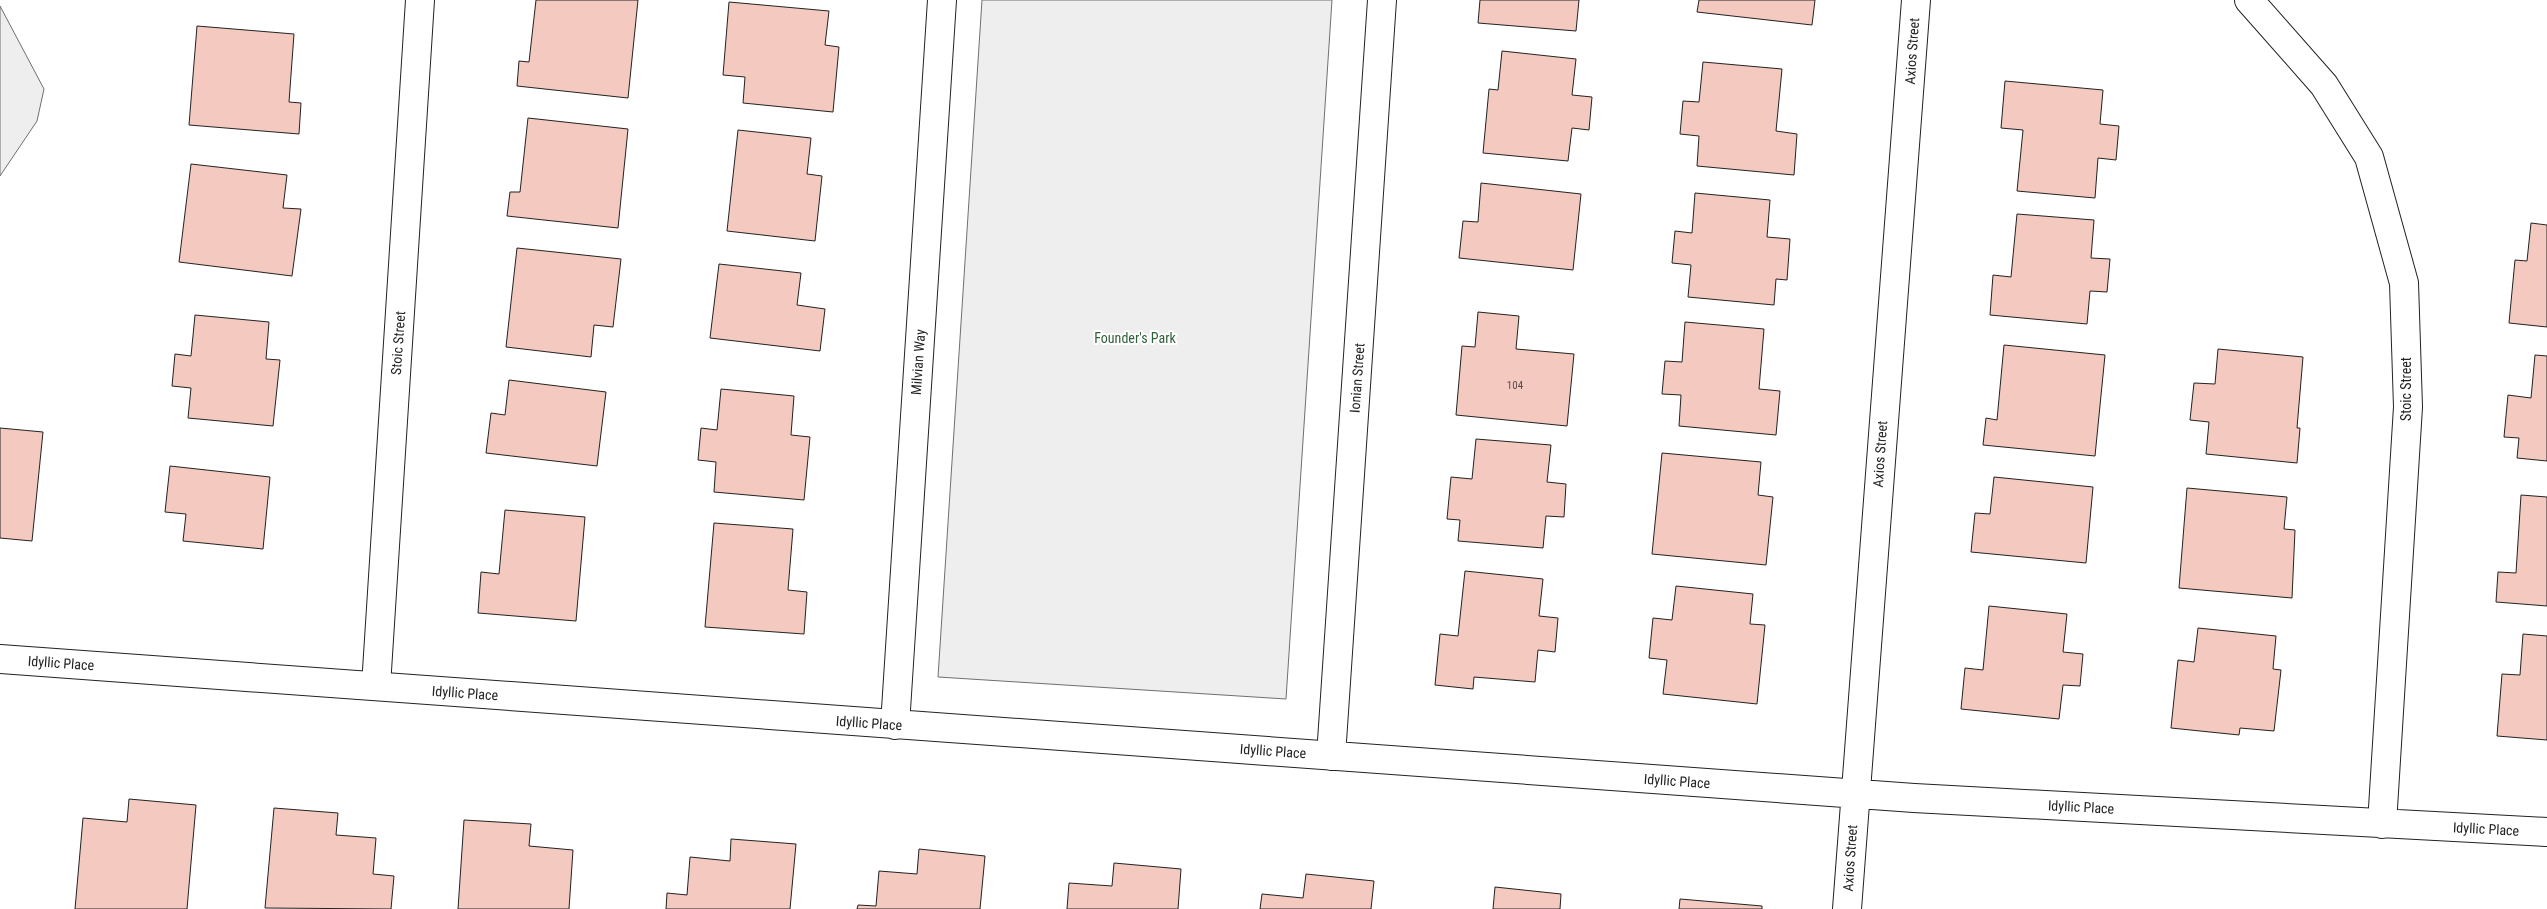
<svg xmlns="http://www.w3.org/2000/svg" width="2547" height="909" font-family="'Roboto Condensed',sans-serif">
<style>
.green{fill:#eee;stroke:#6f6f6f}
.building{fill:#f3c9c0;stroke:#222}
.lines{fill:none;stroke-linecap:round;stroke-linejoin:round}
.minor-casing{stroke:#222;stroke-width:30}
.minor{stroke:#fff;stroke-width:28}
.labels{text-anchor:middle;stroke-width:4;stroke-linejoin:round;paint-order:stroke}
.number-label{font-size:11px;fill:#564c4a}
.street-label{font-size:14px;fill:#222;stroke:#fff}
.park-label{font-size:14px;fill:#2f5e38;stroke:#fff}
</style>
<rect width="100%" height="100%" fill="#fff"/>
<path class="green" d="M982,0H1332L1286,699L938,677Z
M0,6L44,89L37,121L0,176Z"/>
<path class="building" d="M536,0H638L628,98L517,86L519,61L529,62Z
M1480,0H1579L1576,31L1478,23Z
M1699,0H1815L1812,25L1697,12Z
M729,2L829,11L825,45L839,47L833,112L743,103L745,77L723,75Z
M197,26L294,34L289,102L301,103L299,134L189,125Z
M1502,51L1576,59L1572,95L1592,97L1589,130L1572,128L1568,161L1483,153L1489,89L1498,90Z
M1703,62L1782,69L1776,131L1797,134L1794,175L1697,166L1699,136L1680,134L1683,101L1699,102Z
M2005,81L2103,90L2100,124L2119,126L2116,160L2098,158L2095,198L2017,191L2023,130L2001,128Z
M528,118L628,129L618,228L507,216L510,192H520Z
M738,130L811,138L807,174L822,176L815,241L727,231Z
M191,164L287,175L283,208L301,209L292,276L179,262Z
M1481,183L1581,194L1573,270L1459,258L1463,221L1478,222Z
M1695,193L1770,200L1767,237L1790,239L1787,280L1776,279L1774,305L1688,297L1691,265L1672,263L1675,231L1692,233Z
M2017,214L2094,220L2091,258L2110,259L2107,292L2090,291L2087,324L1990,315L1993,275L2011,277Z
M2531,223L2547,225V327L2509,323L2515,260L2527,261Z
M517,248L621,259L613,327L594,325L591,357L506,347Z
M719,264L801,273L797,305L825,309L820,351L710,338Z
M1478,312L1519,316L1516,349L1574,354L1567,426L1456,415L1462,346L1475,347Z
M195,315L269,322L266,359L280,360L273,426L188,418L191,388L172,386L175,354L191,356Z
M1685,322L1764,329L1759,389L1780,391L1776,435L1679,426L1681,395L1662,394L1665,361L1682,362Z
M2004,345L2105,355L2095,456L1983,445L1986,418L1997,420Z
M2218,349L2303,357L2297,428H2300L2297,463L2206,454L2209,422L2190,420L2194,383L2215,384Z
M2535,355L2547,356V461L2517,458L2519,438L2504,437L2508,395L2531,398Z
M509,380L606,392L597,466L486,453L491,413L505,415Z
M721,389L794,396L791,435L810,437L804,500L714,492L716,462L698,460L701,428L717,430Z
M0,428L43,432L32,541L0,538Z
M1476,439L1551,445L1547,482L1566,484L1564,517L1546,516L1543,548L1458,541L1460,520L1447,519L1451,477L1472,479Z
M1662,453L1761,462L1758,495L1773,497L1766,565L1652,554Z
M170,466L270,477L263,549L183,541L186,514L165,512Z
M1994,477L2093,487L2086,563L1971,552L1975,513L1990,514Z
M2187,488L2287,497L2284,529L2295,530L2292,598L2179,588Z
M2521,495L2547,497V606L2496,602L2498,572L2516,573Z
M505,510L585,517L576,621L478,613L481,572L499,574Z
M714,523L793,529L788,590L807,592L804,634L705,627Z
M1465,571L1543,579L1539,616L1558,618L1555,652L1538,650L1535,682L1474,677L1473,689L1435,685L1440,634L1458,636Z
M1676,586L1753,594L1750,624L1765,625L1757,704L1663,694L1667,660L1649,658L1653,618L1672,620Z
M1989,606L2067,614L2063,652L2083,654L2080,686L2063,685L2059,719L1961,709L1965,668L1983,670Z
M2198,628L2276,636L2273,669L2281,670L2274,731L2240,728L2239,735L2171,728L2178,660L2194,662Z
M2523,634L2547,636V740L2497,736L2502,674L2520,675Z
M129,799L196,805L187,909H75L83,818L127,822Z
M274,808L338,813L336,835L376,838L373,874L394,876L391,909L265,908Z
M464,820L531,824L529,846L573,850L569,909H458Z
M731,839L796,844L790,909H666L667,893L687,895L690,857L730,861Z
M919,849L985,856L980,909H857L858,905L876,906L879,871L917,874Z
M1114,863L1181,869L1178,909H1067L1069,883L1112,886Z
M1306,874L1374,881L1371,909H1260L1262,894L1303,898Z
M1495,887L1561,894L1560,909H1493Z
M1680,899L1762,906V909H1679Z"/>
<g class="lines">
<g class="minor-casing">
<path id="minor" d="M2249,0L2324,85L2369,157L2404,283L2408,407L2382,824
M0,659L1914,798L2547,832
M376,686L420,0
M895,725L942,0
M1331,756L1382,0
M1847,909L1916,0"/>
</g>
<use href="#minor" class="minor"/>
</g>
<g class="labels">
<g class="number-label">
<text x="1515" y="389">104</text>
</g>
<g class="street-label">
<text transform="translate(1912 51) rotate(-86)" y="5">Axios Street</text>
<text transform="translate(398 343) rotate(-86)" y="5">Stoic Street</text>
<text transform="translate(918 362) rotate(-86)" y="5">Milvian Way</text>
<text transform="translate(1357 378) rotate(-86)" y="5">Ionian Street</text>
<text transform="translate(2406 389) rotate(-90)" y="5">Stoic Street</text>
<text transform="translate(1880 454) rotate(-86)" y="5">Axios Street</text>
<text transform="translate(61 663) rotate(4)" y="5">Idyllic Place</text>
<text transform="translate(465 693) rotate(4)" y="5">Idyllic Place</text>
<text transform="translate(869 723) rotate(4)" y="5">Idyllic Place</text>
<text transform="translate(1273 751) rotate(4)" y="5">Idyllic Place</text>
<text transform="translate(1677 781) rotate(4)" y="5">Idyllic Place</text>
<text transform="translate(2081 807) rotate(3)" y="5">Idyllic Place</text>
<text transform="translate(2486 829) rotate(3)" y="5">Idyllic Place</text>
<text transform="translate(1850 858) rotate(-86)" y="5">Axios Street</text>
</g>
<g class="park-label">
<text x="1135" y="343">Founder's Park</text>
</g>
</g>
</svg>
